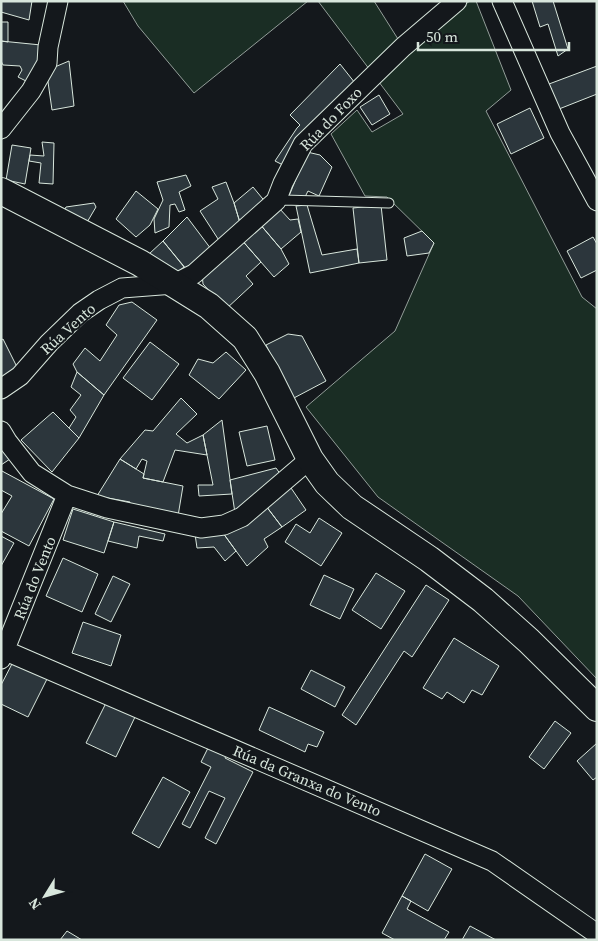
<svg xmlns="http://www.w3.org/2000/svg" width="598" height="941" font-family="'Source Serif 4',serif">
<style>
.green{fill:#1a2d24;stroke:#939e99}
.building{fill:#2c363c;stroke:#d8e6dc}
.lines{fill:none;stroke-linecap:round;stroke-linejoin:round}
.service-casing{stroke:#d8e6dc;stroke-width:11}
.minor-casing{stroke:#d8e6dc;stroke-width:21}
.secondary-casing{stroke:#d8e6dc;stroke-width:28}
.service{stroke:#14181c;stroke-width:9}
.minor{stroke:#14181c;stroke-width:19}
.secondary{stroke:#14181c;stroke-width:26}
.labels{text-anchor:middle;stroke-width:4;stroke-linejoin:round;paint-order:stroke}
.street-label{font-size:15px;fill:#d8e6dc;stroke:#14181c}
</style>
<rect width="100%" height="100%" fill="#14181c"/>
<path class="green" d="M123,1H308L194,93L138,26Z
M318,1H374L403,47L470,1H476L511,90L486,111L582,297L597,309V679L518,596L378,497L306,407L395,331L434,243L387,197L365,196L331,134L357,110L372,132L403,114Z"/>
<path class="building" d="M1,1H32L29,20L1,12Z
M532,1H553L568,49L558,56L548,24L540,27Z
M1,22H8V42L1,41Z
M1,41L41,45V60L30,83L18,77L22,70L20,66L3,65L1,61Z
M69,61L74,106L52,110L47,75L50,69Z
M340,64L355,83L285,166L275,161L297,128L300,125L290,115Z
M597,66V94L559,109L549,84Z
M379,95L390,114L372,125L360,107Z
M530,108L544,138L511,154L497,124Z
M42,142L54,143L53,184L39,183L41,163L29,161L30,155L44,156Z
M12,145L31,148L25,184L6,180Z
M307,152L320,155L332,167L319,196L308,191L305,197L289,196Z
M186,175L191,186L179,192L185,210L179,212L175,204L170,205L169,227L155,233L154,219L163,200L157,182Z
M226,182L234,203L241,226L220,242L200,211L218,199L212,187Z
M253,187L267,204L241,226L234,203Z
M136,191L158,209L150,225L136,237L116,219Z
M94,203L96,207L86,224L62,214L66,207Z
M307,205L322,255L357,249L359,263L310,273L296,206Z
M381,205L387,260L359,263L353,208Z
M279,208L290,220L298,219L301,232L281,249L259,223Z
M187,217L211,249L187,270L163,241Z
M259,223L281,249L289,264L274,277L240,238Z
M422,231L434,243L429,253L407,256L404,238Z
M593,237L597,244V270L581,278L567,251Z
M240,238L261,262L246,276L253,284L226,309L203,284L202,273Z
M163,241L184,267L175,274L149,254Z
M132,302L157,320L104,395L77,372L73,364L85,348L100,361L117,335L106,325L119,305Z
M288,334L302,336L326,381L292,399L266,345Z
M3,339L19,371L1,384V340Z
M150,342L179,364L152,400L123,378Z
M226,352L246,370L219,399L189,375L198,359L213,363Z
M77,372L104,395L79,438L69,428L76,417L70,410L81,395L71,387Z
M181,398L197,414L176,434L187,443L203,435L207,455L175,450L163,482L143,478L147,461L142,459L136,469L120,459L145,430L153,431Z
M53,412L79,438L52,472L21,440Z
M222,420L232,494L199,496L198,485H213L203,435Z
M267,426L275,460L247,466L239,432Z
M1,445L10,459L1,465Z
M120,459L144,474L143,478L183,486L178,516L129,508L130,502L97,496Z
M276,468L281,475L235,513L230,480Z
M1,471H2L54,499L29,546L1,531V514L12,496L1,490Z
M289,485L306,510L282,527L266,506Z
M266,506L282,527L264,539L268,547L247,566L223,533Z
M73,509L114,522L104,553L63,540Z
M319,518L342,533L321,566L285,542L296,524L310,533Z
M114,522L165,534L163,541L139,536L137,548L108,541Z
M223,533L236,551L225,561L214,547L197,548L195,534Z
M1,536L14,543L1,566Z
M63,558L98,574L82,612L46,596Z
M376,573L405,591L381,629L352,610Z
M324,575L354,589L340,619L310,605Z
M113,576L130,584L111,622L95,614Z
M426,585L449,600L412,657L404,651L356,725L342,715Z
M83,622L121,635L111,666L72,653Z
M454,638L499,666L482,695L472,690L464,703L447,692L442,699L423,688Z
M13,662L47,679L28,717L1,704V685Z
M311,670L345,687L335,707L301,689Z
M106,703L135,717L116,757L86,743Z
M269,707L324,732L317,747L308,744L305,752L259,730Z
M555,721L571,733L544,769L529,757Z
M597,743V777L593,780L577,761Z
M210,744L227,753L225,758L253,772L216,844L205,838L225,798L209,791L190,828L182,824L211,767L201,762Z
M163,777L190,792L159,848L132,833Z
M425,854L452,869L428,911L402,896Z
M402,896L411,901L407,909L449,932L444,940H395L382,933Z
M470,926L496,940H462Z
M67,931L82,940H60Z"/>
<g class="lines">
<g class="service-casing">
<path id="service" d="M277,201L283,200L389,203"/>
</g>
<g class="minor-casing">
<path id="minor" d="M502,1L560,133L597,201
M1,129L31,91L47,63L48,47L58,1
M1,389L20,376L49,343L80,313L99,300L122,288L174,284L194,274L276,201L283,183L303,144L403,47L457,1
M1,431L7,441L32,473L67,495L107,508L201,528L224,525L242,517L310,459
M6,651L492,861L597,934
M1,659L67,495"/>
</g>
<g class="secondary-casing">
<path id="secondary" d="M1,191L140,263L209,306L245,338L267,373L310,459L327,483L352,507L429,559L483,600L529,641L597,708"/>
</g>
<use href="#service" class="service"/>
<use href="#minor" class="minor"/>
<use href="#secondary" class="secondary"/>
</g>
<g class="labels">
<g class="street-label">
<text transform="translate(331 119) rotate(-46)" y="5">Rúa do Foxo</text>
<text transform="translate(68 329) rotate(-42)" y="5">Rúa Vento</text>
<text transform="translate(35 578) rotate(-68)" y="5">Rúa do Vento</text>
<text transform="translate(307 781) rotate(23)" y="5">Rúa da Granxa do Vento</text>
</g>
</g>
<rect width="598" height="941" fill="none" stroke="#d8e6dc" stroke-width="5"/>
<g transform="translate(45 896) rotate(233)" stroke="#14181c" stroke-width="4" paint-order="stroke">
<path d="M0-4L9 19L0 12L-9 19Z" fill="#d8e6dc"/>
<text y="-8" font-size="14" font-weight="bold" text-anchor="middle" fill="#d8e6dc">N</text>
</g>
<path d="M418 42v8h151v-8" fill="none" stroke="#d8e6dc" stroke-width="2.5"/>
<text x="426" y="42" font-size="15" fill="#d8e6dc" stroke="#14181c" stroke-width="4" paint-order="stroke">50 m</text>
</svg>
